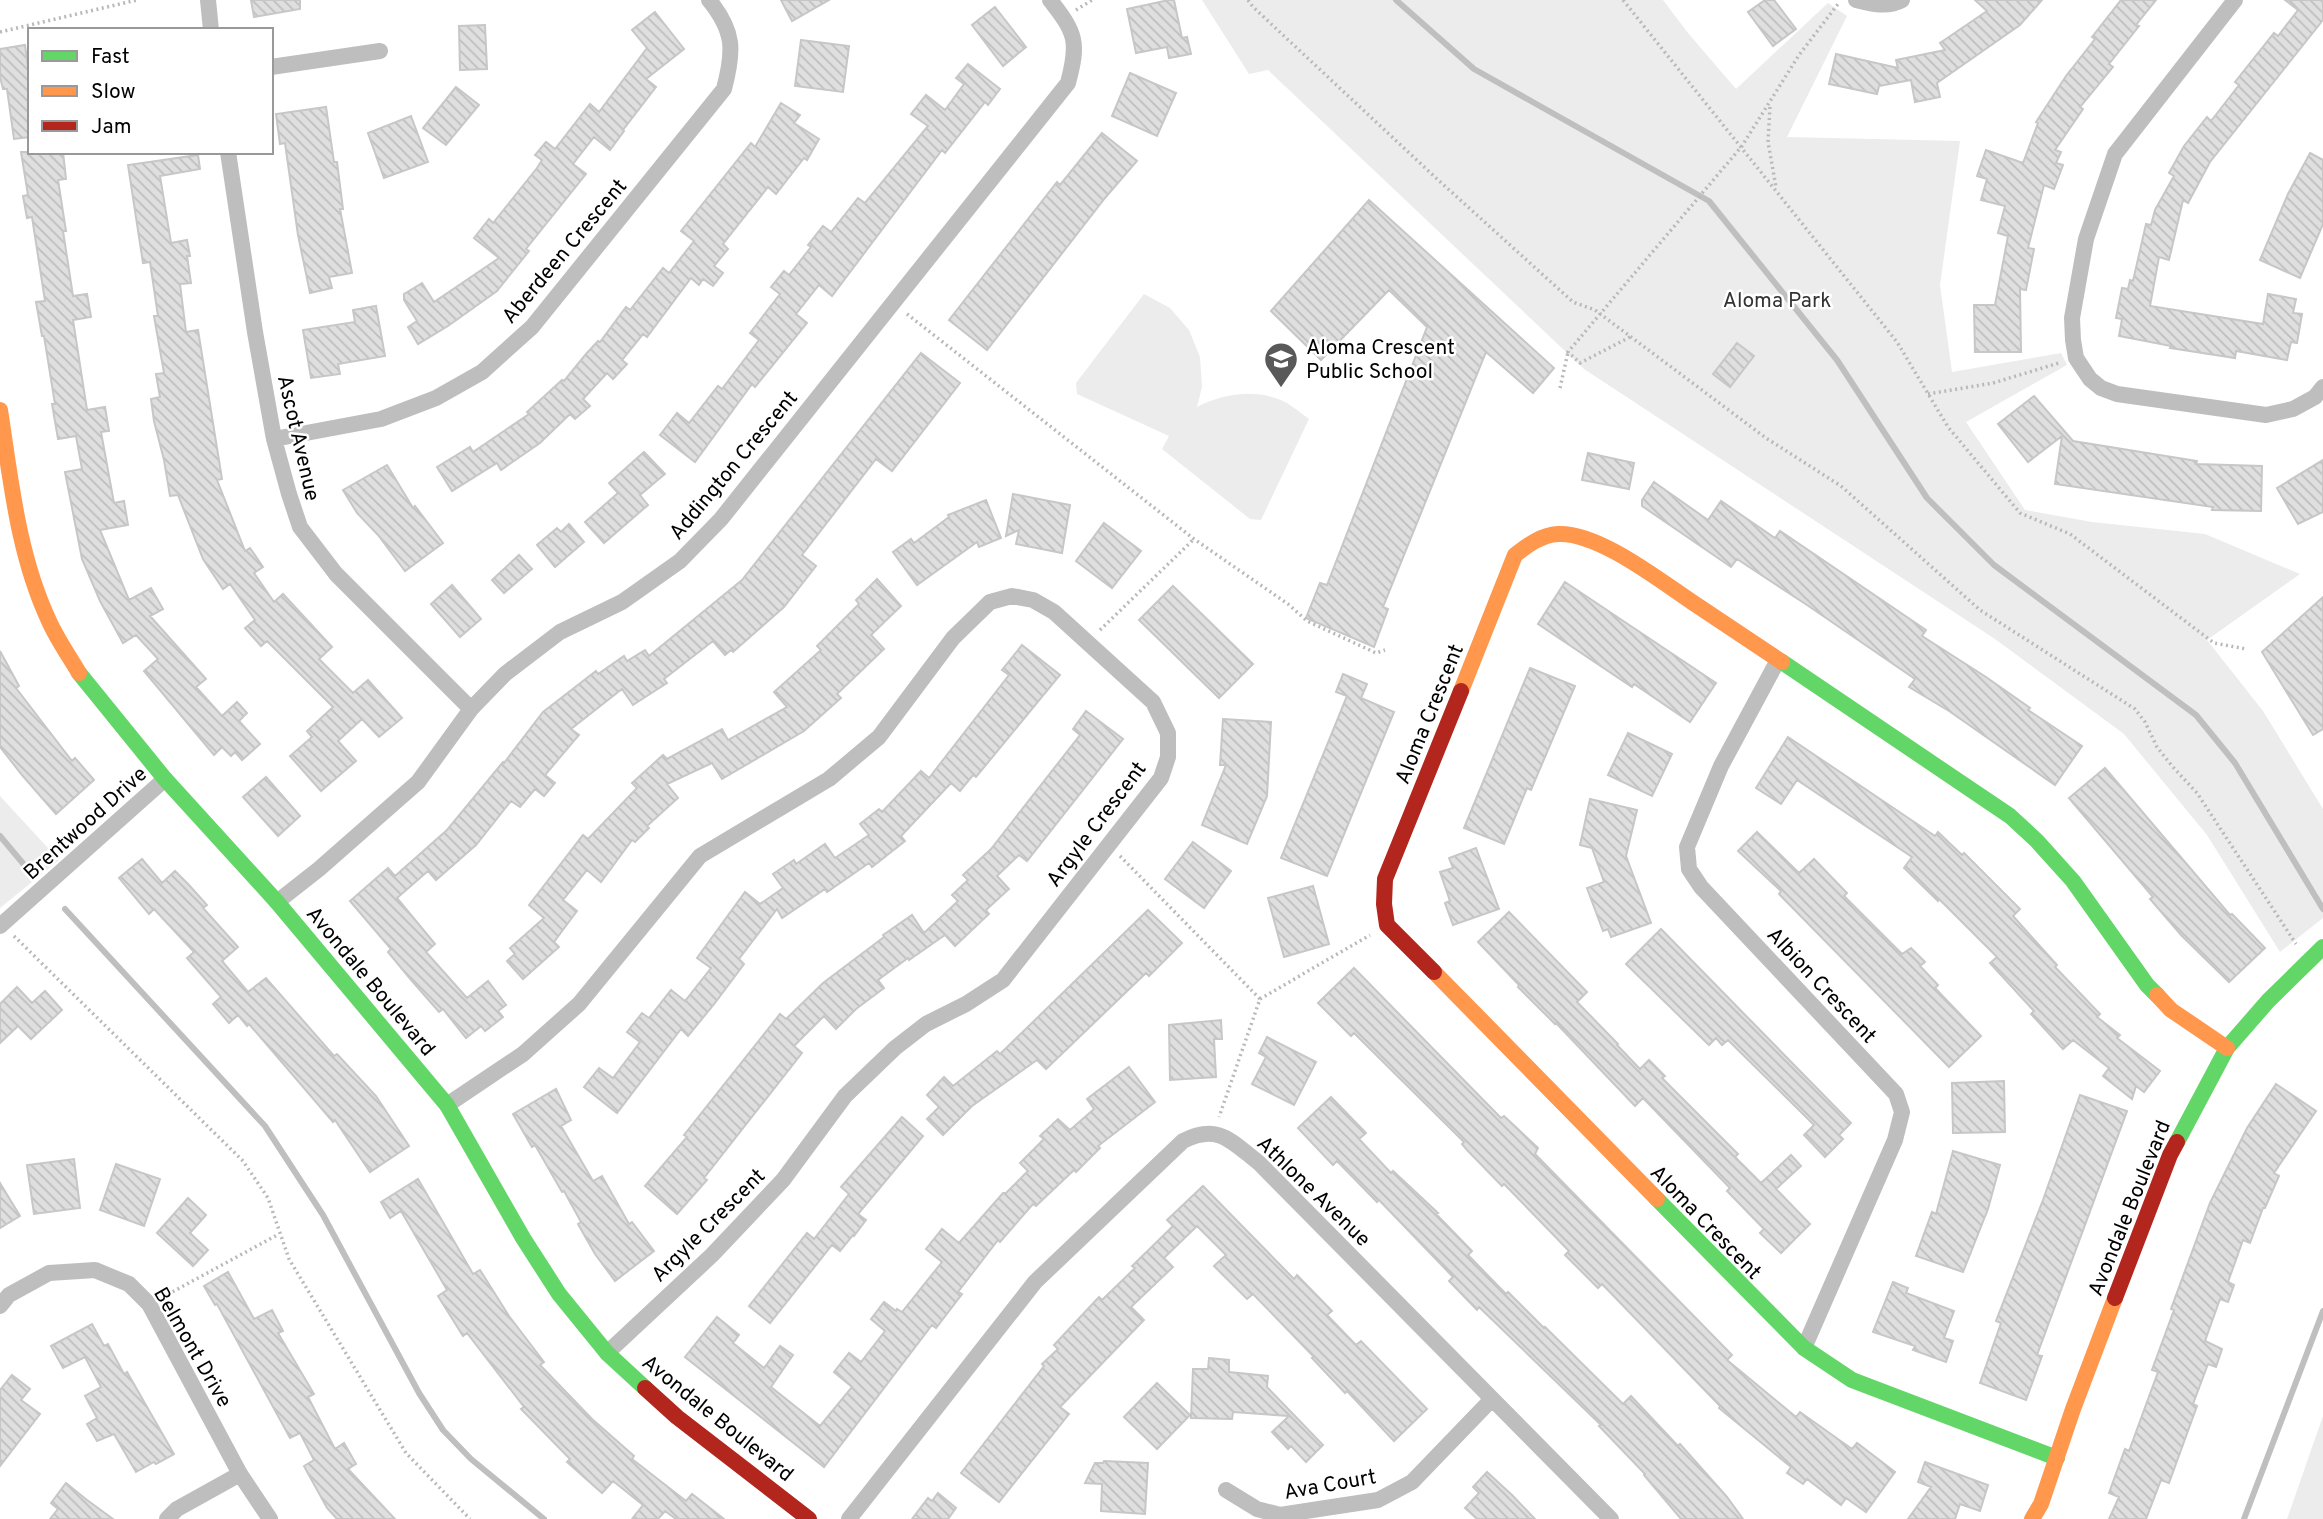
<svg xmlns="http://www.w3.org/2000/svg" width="2323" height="1519" font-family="Overpass,sans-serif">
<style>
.green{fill:#ececec}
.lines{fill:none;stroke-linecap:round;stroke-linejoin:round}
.stream{stroke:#bfbfbf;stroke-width:6}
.building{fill:url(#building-back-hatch);stroke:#c7c7c7;stroke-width:2}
.path{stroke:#b9b9b9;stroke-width:3.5;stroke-dasharray:2 3.5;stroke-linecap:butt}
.street{stroke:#bebebe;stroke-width:16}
.fast{stroke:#63d668;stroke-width:16}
.slow{stroke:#ff974d;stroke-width:16}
.jam{stroke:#b3261e;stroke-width:16}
.labels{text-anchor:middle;stroke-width:5;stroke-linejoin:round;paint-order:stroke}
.street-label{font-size:21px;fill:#000;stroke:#fff}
.park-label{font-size:21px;fill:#333;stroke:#fff}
.poi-label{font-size:21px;fill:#000;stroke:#fff;text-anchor:start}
</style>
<defs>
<pattern id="building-back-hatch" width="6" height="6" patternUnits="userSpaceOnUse" patternTransform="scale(1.75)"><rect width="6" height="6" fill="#dfdfdf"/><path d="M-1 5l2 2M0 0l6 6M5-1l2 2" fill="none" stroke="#bebebe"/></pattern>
</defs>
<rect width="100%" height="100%" fill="#fff"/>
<path class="green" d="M1202,0H1663L1688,33L1736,89L1828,3L1847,16L1787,137L1960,141L1940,285L1952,372L2061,353L2067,365L1966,422L2025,510L2092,522L2205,534L2300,574L2207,640L2263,711L2323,809V918L2280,952L2207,835L2124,734L1995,639L1584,369L1268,70L1249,74Z
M1144,294L1170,308L1189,330L1200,357L1202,387L1197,407C1224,393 1259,388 1287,403C1295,408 1302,414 1309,419L1261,520L1250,519L1162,449L1169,436L1077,394L1076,383Z
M0,796L59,860L0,908Z
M2323,1416V1519H2287Z"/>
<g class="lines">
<path class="stream" d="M1396,0L1474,69L1709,201L1837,360L1927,498L1994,565L2196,715L2235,763L2323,909
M0,836L26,867
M65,909L265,1126L323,1215L419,1393L443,1430L471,1459L544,1519
M2244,1519L2323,1311"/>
</g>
<path class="building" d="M251,0H300V9L254,17Z
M781,0H829L792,21Z
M1169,0H1174L1182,38L1187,37L1191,54L1169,58L1167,47L1136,53L1127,9Z
M1765,0H1774L1796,29L1773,46L1748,12Z
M1975,0H2042L2020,25L1937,83L1940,97L1915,102L1911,80L1879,86L1877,94L1829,84L1836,54L1898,68L1896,60L1945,50L1940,43L1987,11Z
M2121,0H2156L2136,25L2139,26L2109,64L2113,67L2080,107L2083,109L2055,150L2061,152L2056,163L2063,165L2054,189L2044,185L2028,248L2034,249L2026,290L2020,289L2021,352H1975L1974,305H1995L2008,236L1998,233L2005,206L1981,200L1987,179L1977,176L1986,150L2023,163L2038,123L2036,122L2066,76L2095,39L2092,37Z
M2285,0H2323V20L2210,162L2188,203L2183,200L2169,260L2159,257L2150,306L2263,324L2268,294L2296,299L2293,313L2302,314L2297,343L2291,342L2287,360L2236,351L2235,358L2170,348L2171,346L2119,336L2122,319L2116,318L2122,288L2128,289L2130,280L2133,281L2146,224L2151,225L2155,210L2174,176L2169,173L2184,146L2207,117L2211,121L2239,85L2235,82L2274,33L2278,36L2298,10Z
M995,7L1026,47L1003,66L972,25Z
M655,12L684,49L646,79L656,87L623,130L624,131L610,150L594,137L573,164L586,174L526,249L529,251L497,291L448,326L418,344L408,327L417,321L404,300V294L422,283L434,302L499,258L474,238L489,219L493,223L537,168L542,160L535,155L546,142L555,149L590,104L599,112L647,48L632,30Z
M485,25L487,69L460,70L459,26Z
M801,40L849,46L843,92L795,86Z
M25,45L30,81V137L14,139L7,89H3L0,77V49Z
M968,64L1000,89L988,105L985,102L945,153L942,150L832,296L819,285L796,314L807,323L755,387L752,384L695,462L660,435L677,413L689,423L718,386L722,389L759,340L750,333L780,294L771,287L784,271L789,275L811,247L808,245L823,226L831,232L858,198L865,203L928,126L911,114L926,95L945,110L964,84L956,78Z
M1130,73L1176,93L1157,136L1112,116Z
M456,87L479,105L446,145L423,128Z
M781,103L800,115L794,123L819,139L807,160L804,158L776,194L768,187L723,244L728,249L714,266L723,273L713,286L703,279L699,285L691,278L647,337L643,334L622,360L627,364L613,379L607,373L583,399L590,406L575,419L570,414L540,443L501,470L497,463L452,491L437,467L470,447L473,452L529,414L527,412L562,380L564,381L586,354L598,341L600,342L626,307L630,310L663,268L669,273L694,241L681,231L751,143L755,147Z
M326,107L334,162H337L343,209H340L352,273L329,277L332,288L310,293L298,235L285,143L280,144L276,114Z
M411,116L428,162L384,178L368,133Z
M1102,133L1137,161L1105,198L987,350L949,320L1057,182L1060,185Z
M21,152H63L66,179L58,180L66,231H63L73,296L87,294L91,317L73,320L87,410L105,407L109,431L101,432L114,503L124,501L128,525L100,530L129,600L151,588L163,609L150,616L206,679L196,687L222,716L237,702L247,713L239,721L260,744L242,760L235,752L231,756L222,747L214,755L144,671L158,659L136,635L123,643L100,601L82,559L65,472L82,469L76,436L58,439L52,404H55L44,336H42L36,302L45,301L32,217L27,218L23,196L28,195Z
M2310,153L2323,160V224L2300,278L2260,260L2288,194Z
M198,155L200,169L160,176L171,243L187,240L190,256H187L191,283L180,284L186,332L198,330L222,479L217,480L245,551L250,548L263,567L254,573L274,602L283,594L332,647L319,659L353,693L368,680L402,718L379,737L362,719L338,741L356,761L321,791L290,756L312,737L307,731L333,707L267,641L261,646L245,628L255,620L230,584L223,589L203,559L178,495L170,496L164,460L154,421L151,399L160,397L156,374L164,373L154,316H158L150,262L143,263L128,165Z
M1369,200L1554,368L1533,393L1486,352L1383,607L1388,609L1374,647L1306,618L1320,583L1327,585L1427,327L1389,290L1321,360L1271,311Z
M376,306L385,356L338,364L340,374L311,378L303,330L355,322L353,310Z
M1737,343L1754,356L1730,387L1713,374Z
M921,353L960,383L892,471L876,459L802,555L816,566L784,607L733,652L731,650L725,655L713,641L664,679L667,683L633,705L622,689L571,729L579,735L545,775L555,783L544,796L535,789L520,807L511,801L476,845L436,880L428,871L397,898L435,944L426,952L467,998L488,981L506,1005L498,1011L503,1017L485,1031L481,1026L466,1038L443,1009L439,1012L412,981L388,952L391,949L350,901L388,868L395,876L447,830L503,762L504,763L543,712L596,671L598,674L624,656L627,661L645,650L649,656L742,580Z
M2034,396L2073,441L2197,461L2196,464L2262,466L2261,511L2212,510L2213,507L2055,484L2062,436L2028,462L1998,424Z
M644,452L665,474L640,495L648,505L604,543L585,522L618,493L609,483Z
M1588,453L1634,463L1629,489L1582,480Z
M2323,460V512L2298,524L2277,488Z
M387,465L413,508L415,506L443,543L405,571L378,535L357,513L343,490Z
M1654,482L1708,520L1721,501L1775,538L1780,531L1926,630L1922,636L1986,677L2030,708L2028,710L2082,746L2055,785L1949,711L1909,687L1915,679L1807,605L1737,559L1731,567L1642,506V500Z
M1013,494L1070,505L1062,553L1016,544L1019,530L1006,536Z
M986,500L1001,538L979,547L977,542L917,585L893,552L911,539L914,543L949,517L948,515Z
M1104,523L1141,551L1112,588L1076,561Z
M569,524L584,542L555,567L537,545L557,528L561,532Z
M519,555L532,569L504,593L492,580Z
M877,579L901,606L871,635L884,649L837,694L841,698L804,731L722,779L712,763L667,784L678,798L647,826L649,828L635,842L632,840L601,882L587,870L563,900L577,911L554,942L559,947L523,979L507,961L515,954L510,948L544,918L529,905L583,835L588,839L637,788L632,783L663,755L667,759L722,729L728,740L787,707L774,692L821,650L817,646L859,604L856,600Z
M1565,582L1716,683L1690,722L1634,684L1632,687L1538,624Z
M452,585L481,619L460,637L431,604Z
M1173,586L1253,664L1219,698L1139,620Z
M2323,597V729L2313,735L2262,652Z
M1022,645L1060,675L976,777L973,775L960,791L951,783L901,836L905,841L872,867L869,863L827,892L825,889L782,918L777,909L739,959L744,964L715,1003L688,1036L681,1029L617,1113L584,1087L599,1068L613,1078L640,1042L627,1032L642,1013L649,1018L671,990L685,1001L711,968L697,958L745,892L760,904L783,888L773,874L794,860L796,864L825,844L835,858L869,835L860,824L879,809L882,812L921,771L929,778L1009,675L1002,670Z
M0,651L19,686L16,688L72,761L75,758L94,780L56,814L22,775L0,747Z
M1530,668L1575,686L1531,790L1527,788L1504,844L1464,828Z
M1343,674L1367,684L1361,698L1394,712L1327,876L1281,858L1347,696L1336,692Z
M1086,711L1123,739L1027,861L1019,855L997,876L1009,889L986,910L989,914L955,946L945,935L909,960L908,958L878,980L884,988L856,1009L836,1029L824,1016L794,1046L802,1053L704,1178L707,1180L677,1214L645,1186L687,1137L684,1135L780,1014L786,1019L823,983L884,937L883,935L912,915L924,933L958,901L952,895L968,880L963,875L991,849L1080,735L1073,729Z
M1223,719L1271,722L1267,796L1247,844L1202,825L1226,765H1220Z
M1628,733L1672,754L1652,796L1608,775Z
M1788,737L1935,836L1938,832L1962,855L1964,853L2020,909L2013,916L2057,965L2055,967L2100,1014L2097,1017L2120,1035L2117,1038L2160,1071L2144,1092L2136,1086L2132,1099L2103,1076L2109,1068L2073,1040L2063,1049L2031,1014L2034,1011L1990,963L1997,957L1939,899L1938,901L1904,868L1912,857L1797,780L1781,804L1756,788Z
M2105,768L2230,915L2232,914L2265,948L2229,982L2181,935L2150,899L2153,897L2069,798Z
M266,777L300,816L278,836L243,797Z
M1590,799L1637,810L1626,856L1651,923L1611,937L1608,929L1603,931L1587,888L1604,882L1592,848L1580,845Z
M1757,832L1799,873L1814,859L1847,893L1844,896L1902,954L1911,948L1925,962L1920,966L1938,985L1935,988L1981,1036L1949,1067L1779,894L1781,891L1738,851Z
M1193,842L1231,871L1204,908L1165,879Z
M1476,848L1499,909L1453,925L1445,903L1450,901L1440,872L1453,868L1449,858Z
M142,859L162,883L175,871L189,885L207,905L203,908L238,947L222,961L248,992L266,978L334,1056L337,1054L376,1096L409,1146L370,1172L335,1120L333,1122L249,1024L247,1026L238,1015L229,1023L213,1004L221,997L187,958L194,952L154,909L149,914L119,878Z
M1313,886L1329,944L1284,957L1268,898Z
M1148,910L1182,943L1149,976L1146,973L1046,1069L1037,1060L972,1106L943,1135L927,1119L939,1107L927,1095L944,1077L953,1086L997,1051L1000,1054Z
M1509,912L1587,992L1577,1002L1618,1044L1617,1045L1640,1069L1649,1060L1665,1076L1662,1078L1738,1154L1735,1157L1761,1183L1791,1155L1801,1166L1776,1189L1810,1224L1781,1253L1760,1233L1764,1229L1727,1191L1730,1188L1643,1098L1635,1106L1556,1023L1555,1024L1518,987L1519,985L1478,942Z
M1661,929L1851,1123L1839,1135L1843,1139L1825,1157L1804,1135L1814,1125L1728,1040L1722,1045L1716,1038L1709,1045L1626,964Z
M1354,968L1501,1118L1504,1116L1538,1148L1535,1154L1732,1355L1727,1360L1796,1417L1800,1412L1852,1449L1857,1443L1895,1472L1866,1512L1846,1498L1841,1505L1807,1479L1803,1484L1787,1473L1791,1467L1719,1408L1720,1406L1602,1284L1598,1288L1565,1255L1569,1251L1504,1184L1502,1186L1467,1150L1462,1144L1464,1142L1354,1033L1351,1036L1318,1003Z
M17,987L32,1003L45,991L62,1010L31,1039L18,1026L0,1043V1004Z
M1221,1020L1222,1039H1214L1216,1077L1170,1080L1169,1025Z
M1267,1037L1316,1062L1294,1105L1252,1084L1266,1057L1259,1053Z
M1129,1067L1155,1102L1098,1146L1100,1148L1076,1172L1074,1170L1036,1206L1033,1204L1000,1242L998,1240L958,1292L962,1294L936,1328L932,1325L824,1467L685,1357L717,1317L739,1335L733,1343L764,1368L780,1346L793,1355L771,1387L820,1426L852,1387L834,1372L849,1353L861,1362L885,1331L871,1319L884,1302L896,1311L897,1309L902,1312L942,1262L926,1249L942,1229L959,1243L1003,1193H1006L1028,1171L1020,1163L1044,1139L1040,1136L1058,1119L1070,1130L1094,1109L1087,1099Z
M2004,1081L2005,1132L1953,1133L1952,1083Z
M2276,1084L2316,1111L2274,1173L2279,1176L2265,1208H2263L2250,1243L2243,1240L2228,1282L2234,1285L2228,1302L2220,1299L2205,1341L2222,1349L2216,1367L2208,1364L2193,1404L2197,1406L2169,1483L2161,1480L2146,1519H2109L2119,1497L2109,1493L2125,1449L2129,1451L2158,1372L2152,1370L2174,1310L2171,1309L2210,1203L2247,1128Z
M556,1089L571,1120L561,1126L593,1181L602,1176L629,1224L632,1222L654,1251L615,1281L595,1254L578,1224L581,1222L564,1191L562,1192L535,1145L532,1147L513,1114Z
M2080,1095L2127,1111L2037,1355L2042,1356L2026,1400L1980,1383L2001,1323L1996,1321L2043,1200Z
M1331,1097L1366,1133L1359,1139L1391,1173L1393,1171L1438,1213L1436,1214L1472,1251L1468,1255L1506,1294L1508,1292L1544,1328L1545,1327L1623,1404L1631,1396L1678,1446L1680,1444L1727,1497L1743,1519H1681L1644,1475L1645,1474L1599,1426L1601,1425L1479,1307L1477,1310L1449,1281L1453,1277L1379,1200L1377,1202L1337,1161L1333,1165L1298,1128Z
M902,1117L923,1136L858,1214L866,1220L854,1236L853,1235L840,1251L832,1245L770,1323L749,1306L807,1233L814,1239L849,1194L841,1187Z
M1953,1151L2000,1165L1988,1209L1963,1272L1916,1256L1932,1212L1936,1214Z
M74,1159L80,1208L34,1214L27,1165Z
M116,1164L160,1179L144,1226L100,1210Z
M418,1179L473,1274L480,1270L509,1316L544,1362L540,1365L592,1419L634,1456L632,1459L686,1501L692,1494L724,1519H676L665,1511L658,1519H632L643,1505L613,1481L602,1493L567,1462L570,1459L521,1409L524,1407L467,1333L463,1336L438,1296L447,1290L401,1211L390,1218L381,1202Z
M0,1183L20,1216L0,1228Z
M1203,1186L1294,1279L1297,1275L1332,1311L1327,1315L1356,1345L1361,1341L1427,1409L1394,1441L1347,1391L1345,1393L1312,1358L1314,1357L1253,1294L1247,1299L1214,1266L1226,1255L1197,1226L1164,1258L1173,1267L1131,1307L1144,1320L1060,1407L1069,1414L999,1502L961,1473L1044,1366L1042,1364L1058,1349L1054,1345L1099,1297L1102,1300L1135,1268L1132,1266L1173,1226L1167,1220Z
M188,1198L206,1215L190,1233L208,1250L193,1266L157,1233Z
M228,1272L254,1319L272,1310L283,1331L278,1333L314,1394L308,1397L335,1449L344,1443L356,1464L348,1469L395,1519H337L327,1508L304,1466L314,1460L300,1433L290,1438L217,1304L215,1305L204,1286Z
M1893,1282L1908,1288L1906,1293L1954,1311L1944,1338L1953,1341L1946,1362L1913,1350L1915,1346L1873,1332Z
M92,1324L104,1346L108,1344L124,1374L127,1372L174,1454L156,1464L154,1462L136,1472L114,1434L97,1441L87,1424L97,1418L85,1396L101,1387L85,1357L63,1368L51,1346Z
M1209,1358L1229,1360V1372L1268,1376L1267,1387L1323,1445L1306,1462L1291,1446L1288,1449L1272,1432L1289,1416L1233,1412L1232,1419L1191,1418L1193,1369H1208Z
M12,1375L30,1389L21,1400L40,1414L0,1466V1390Z
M1157,1383L1190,1415L1157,1449L1124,1417Z
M1104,1461L1148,1463L1145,1514L1101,1511L1102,1484L1085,1483L1095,1463H1103Z
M1925,1462L1988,1485L1980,1511L1960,1504L1955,1519H1908L1931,1487L1918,1482Z
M1487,1472L1512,1495L1535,1519H1477L1465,1508L1479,1493L1473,1487Z
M66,1483L87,1500L113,1519H50L58,1509L51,1503Z
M938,1493L956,1508L948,1519H912L928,1498L932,1501Z"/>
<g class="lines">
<path class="path" d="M1248,0L1253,7L1436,178L1573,302L1595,310L1766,438L1841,486L1980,610L2135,709L2145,722L2157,747L2172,766L2197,793L2296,944
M1623,0L1897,342L1948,427L2020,513L2070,534L2214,643L2246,649
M1076,10L1092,0
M0,32L137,0
M1770,107L1768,142L1776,187
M907,314L1194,539L1288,604L1307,621L1376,653L1385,650
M1630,337L1580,363L1568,352L1742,146L1799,55L1838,4
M1560,388L1568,352
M1928,394L1993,383L2059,363
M1100,630L1194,539
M1120,856L1260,999L1219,1117
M14,936L243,1161L268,1198L289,1259L406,1453L470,1519
M1260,999L1370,935
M163,1297L279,1234"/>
<path class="street" d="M208,0L211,30
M1856,0C1871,4 1888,8 1902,0
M2235,0L2115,154L2086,239L2072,318L2073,340L2076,358L2090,379L2101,388L2117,394L2266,415L2293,409L2315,397L2323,387
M271,67L380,51
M228,152L255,332L274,439L289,494L300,527L336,574L471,709
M274,439L381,419L436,398L482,372L532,327L724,89C734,51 735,32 709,0
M1778,660L1721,766L1687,847L1689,869L1701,887L1896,1094L1902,1112L1895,1140L1804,1348
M277,902L319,869L418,782L471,709L505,674L560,632L622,602L680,561L721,519L1068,83C1079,42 1076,33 1050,0
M0,926L165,779
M447,1105L523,1054L579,1004L700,856L829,779L879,737L953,638L990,602L1012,596L1033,600L1054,612L1153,702L1168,733V757L1161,778L1003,980L966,1004L926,1024L895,1048L845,1096L783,1180L712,1255L607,1353
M0,1306L9,1295L49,1273L95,1270L129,1284L149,1304L240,1474L270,1519
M1226,1490L1257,1509L1280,1515L1378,1500L1412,1482L1492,1399
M167,1519L177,1509L240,1474
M849,1519L1035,1282L1183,1141C1218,1123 1231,1141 1259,1163L1611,1519"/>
<path class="fast" d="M1782,662L2010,816L2037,841L2073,881L2147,985L2157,995
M79,673L165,779L277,902L447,1105L523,1238L559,1294L607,1353L645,1388
M2177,1142L2227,1048L2268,1001L2323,947
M1657,1199L1804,1348L1852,1380L2057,1458"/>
<path class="slow" d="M0,410C11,481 18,555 49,621C57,639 69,656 79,673
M1461,691L1515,555C1528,545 1541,535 1558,534C1598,532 1659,580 1692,602C1722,622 1752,642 1782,662
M1434,972L1657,1199
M2157,995L2171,1010L2227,1048
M2032,1519L2041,1504L2073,1409L2115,1298"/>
<path class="jam" d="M1434,972L1387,925L1384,904L1385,879L1461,691
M2115,1298L2170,1155L2177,1142
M645,1388L677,1417L809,1519"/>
</g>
<defs>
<g id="school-pin" transform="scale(1.75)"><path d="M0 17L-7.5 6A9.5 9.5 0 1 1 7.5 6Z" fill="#595959" stroke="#fff"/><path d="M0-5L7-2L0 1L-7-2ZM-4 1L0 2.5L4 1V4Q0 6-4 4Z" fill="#fff"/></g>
</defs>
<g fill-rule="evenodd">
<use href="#school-pin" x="1281" y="359"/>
</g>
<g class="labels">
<g class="street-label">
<text transform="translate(564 251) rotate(-50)" y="7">Aberdeen Crescent</text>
<text transform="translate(299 438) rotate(77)" y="7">Ascot Avenue</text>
<text transform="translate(733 465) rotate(-50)" y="7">Addington Crescent</text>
<text transform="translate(1429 714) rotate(-68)" y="7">Aloma Crescent</text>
<text transform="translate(85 823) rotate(-42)" y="7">Brentwood Drive</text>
<text transform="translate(1096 824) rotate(-53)" y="7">Argyle Crescent</text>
<text transform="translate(371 981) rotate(50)" y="7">Avondale Boulevard</text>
<text transform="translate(1822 985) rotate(47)" y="7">Albion Crescent</text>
<text transform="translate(1314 1191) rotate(44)" y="7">Athlone Avenue</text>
<text transform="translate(2129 1208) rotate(-68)" y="7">Avondale Boulevard</text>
<text transform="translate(1706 1222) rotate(46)" y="7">Aloma Crescent</text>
<text transform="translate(708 1225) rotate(-45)" y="7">Argyle Crescent</text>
<text transform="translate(193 1347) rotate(60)" y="7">Belmont Drive</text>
<text transform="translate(718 1418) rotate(39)" y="7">Avondale Boulevard</text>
<text transform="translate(1330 1484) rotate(-10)" y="7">Ava Court</text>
</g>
<g class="park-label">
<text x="1777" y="307">Aloma Park</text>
</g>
<g class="poi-label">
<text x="1306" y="354">Aloma Crescent<tspan x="1306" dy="24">Public School</tspan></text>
</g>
</g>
<rect x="28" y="28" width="245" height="126" fill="#ffffff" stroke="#999999" stroke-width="2"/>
<rect x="42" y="51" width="35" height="10" fill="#63d668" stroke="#999999" stroke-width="2"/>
<text x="91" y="63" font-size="21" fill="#000000">Fast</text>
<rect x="42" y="86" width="35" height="10" fill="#ff974d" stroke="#999999" stroke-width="2"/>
<text x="91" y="98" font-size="21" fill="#000000">Slow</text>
<rect x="42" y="121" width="35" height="10" fill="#b3261e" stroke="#999999" stroke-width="2"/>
<text x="91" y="133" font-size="21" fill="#000000">Jam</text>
</svg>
